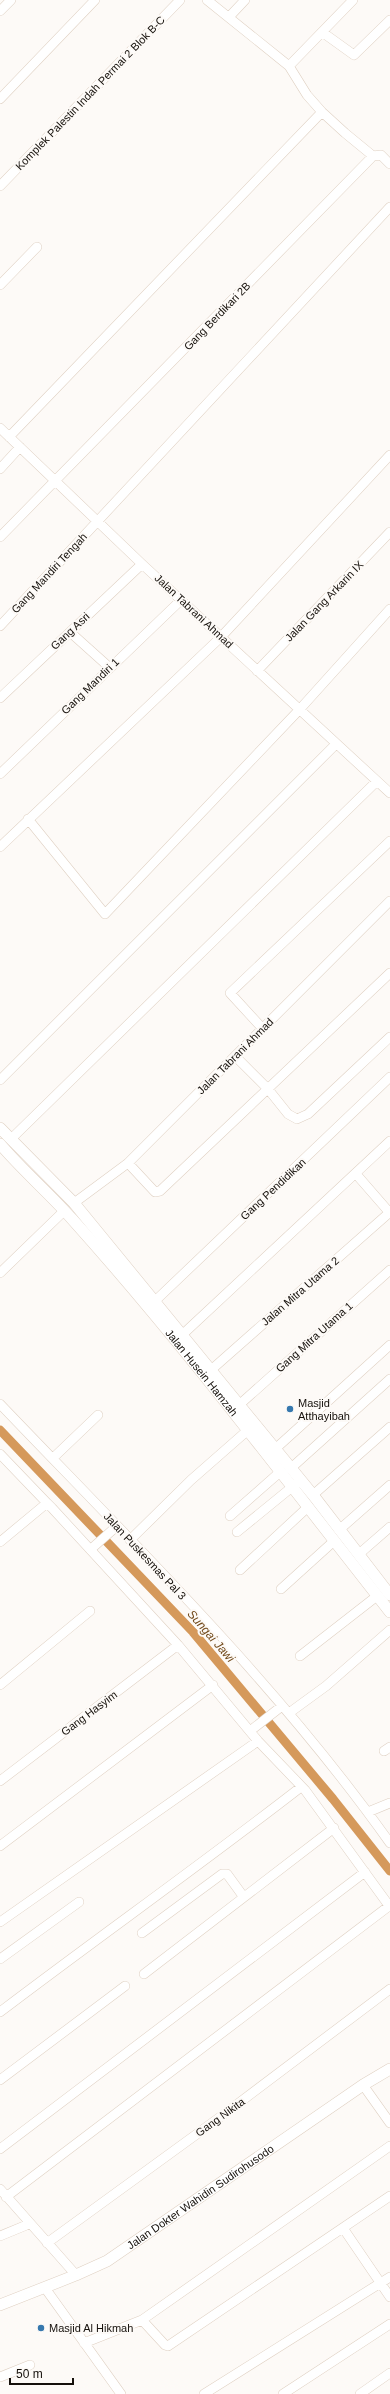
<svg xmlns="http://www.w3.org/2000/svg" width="390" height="2394" font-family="Arial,sans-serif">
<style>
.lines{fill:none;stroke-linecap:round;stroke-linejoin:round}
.canal{stroke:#d5995b;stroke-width:9}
.minor-casing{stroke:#dfd0c2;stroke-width:10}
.tertiary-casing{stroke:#dfd0c2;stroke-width:12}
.minor{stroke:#fff;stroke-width:9}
.tertiary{stroke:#fff;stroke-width:11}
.poi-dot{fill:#3678ae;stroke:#fdfaf7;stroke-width:1.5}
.labels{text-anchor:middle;stroke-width:4;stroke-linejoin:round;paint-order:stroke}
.street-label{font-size:11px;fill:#15100b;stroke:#fdfaf7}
.poi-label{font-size:11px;fill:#15100b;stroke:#fdfaf7;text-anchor:start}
.water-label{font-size:12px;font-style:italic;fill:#71491a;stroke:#fdfaf7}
</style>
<rect width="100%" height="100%" fill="#fdfaf7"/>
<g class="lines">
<path class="canal" d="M0,1430L193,1632L333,1799L390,1871"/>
<g class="minor-casing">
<path id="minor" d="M207,0L289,66L307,95L322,112L345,133L373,156
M0,11L11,0
M229,17L245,0
M322,32L354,55L390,20
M289,66L353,0
M0,99L95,0
M0,186L180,0
M0,285L37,247
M0,428L142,564L390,793
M9,437L322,112
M0,469L20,447
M0,537L373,156L381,155L390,164
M0,626L390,207
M70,632L109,667
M257,671L390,532
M0,698L142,564
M0,774L181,600
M28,819L105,914L300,709L390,609
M0,847L221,637L390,455
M263,1029L230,993L390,841
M235,1056L268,1089L288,1114L297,1119L308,1114L390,1037
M0,1080L336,744
M11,1139L377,781
M128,1163L155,1192L160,1191L390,973
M356,1174L390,1213
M74,1203L128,1163L390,901
M0,1273L64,1211
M155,1301L390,1077
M182,1335L390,1141
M211,1370L390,1212
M0,1404C134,1544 278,1685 390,1843
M239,1405L390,1270
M274,1450L390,1345
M0,1454L47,1503
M53,1458L98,1415
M290,1469L390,1379
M313,1495L390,1427
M230,1516L280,1472
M339,1530L390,1485
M237,1532L297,1483
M130,1540L191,1480L248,1430
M0,1542L47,1503L52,1508L178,1645L258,1741L305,1790L390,1907
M91,1549L117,1526
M359,1554L390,1527
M240,1570L308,1507
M281,1589L334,1541
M300,1656L377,1596
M0,1685L90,1611
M289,1713L326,1686L390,1630
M250,1731L282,1706
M384,1751L390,1747
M0,1781L178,1645
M368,1812L390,1803
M0,1846L213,1685
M0,1922L258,1741
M142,1933L222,1874H227L243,1896
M0,1959L79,1902
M144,1974L334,1828
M0,2012C100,1936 202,1864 301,1787
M0,2080L125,1986
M363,2085L390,2123
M0,2149L365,1872
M0,2189L76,2275
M6,2197L389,1906
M343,2228L390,2297
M0,2236L29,2224
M47,2243L223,2115L390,1989
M45,2288L121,2394
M142,2320L165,2345L168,2346L390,2196
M84,2343L142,2320L390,2146
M0,2377L30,2365
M204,2394L390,2277
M283,2394L390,2324
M360,2394L390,2373"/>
</g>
<g class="tertiary-casing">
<g id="tertiary">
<path d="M0,1128L74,1203L313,1495L390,1595"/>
<path id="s1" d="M0,1144C23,1171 49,1193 72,1219C185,1345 286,1480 390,1612"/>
<path id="s2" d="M0,2305L76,2275L107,2261L363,2085L390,2069"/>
</g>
</g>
<use href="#minor" class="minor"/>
<use href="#tertiary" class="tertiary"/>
</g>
<g class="poi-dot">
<circle cx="290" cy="1409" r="4"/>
<circle cx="41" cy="2328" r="4"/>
</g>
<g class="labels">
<g class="street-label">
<text transform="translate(90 93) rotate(-46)" y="4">Komplek Palestin Indah Permai 2 Blok B-C</text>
<text transform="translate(217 316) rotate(-46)" y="4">Gang Berdikari 2B</text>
<text transform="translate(49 573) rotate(-47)" y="4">Gang Mandiri Tengah</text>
<text transform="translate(324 601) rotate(-46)" y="4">Jalan Gang Arkarin IX</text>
<text transform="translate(194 611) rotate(43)" y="4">Jalan Tabrani Ahmad</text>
<text transform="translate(70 631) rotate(-43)" y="4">Gang Asri</text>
<text transform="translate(90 686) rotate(-44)" y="4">Gang Mandiri 1</text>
<text transform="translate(235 1056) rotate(-45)" y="4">Jalan Tabrani Ahmad</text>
<text transform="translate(273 1189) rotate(-43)" y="4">Gang Pendidikan</text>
<text transform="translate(300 1291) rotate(-41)" y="4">Jalan Mitra Utama 2</text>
<text transform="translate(314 1337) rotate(-42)" y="4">Gang Mitra Utama 1</text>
<text dy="4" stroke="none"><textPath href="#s1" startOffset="305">Jalan Husein Hamzah</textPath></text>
<text transform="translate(145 1556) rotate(47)" y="4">Jalan Puskesmas Pal 3</text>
<text transform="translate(89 1713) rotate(-37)" y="4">Gang Hasyim</text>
<text transform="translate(220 2117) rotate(-36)" y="4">Gang Nikita</text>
<text dy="4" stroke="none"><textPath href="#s2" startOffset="229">Jalan Dokter Wahidin Sudirohusodo</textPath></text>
</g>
<g class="poi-label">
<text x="298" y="1407">Masjid<tspan x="298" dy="13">Atthayibah</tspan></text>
<text x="49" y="2332">Masjid Al Hikmah</text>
</g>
<g class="water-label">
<text transform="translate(211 1636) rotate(49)" y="4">Sungai Jawi</text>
</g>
</g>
<path d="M10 2378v6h63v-6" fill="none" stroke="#15100b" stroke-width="2"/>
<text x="16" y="2378" font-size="12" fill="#15100b" stroke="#fdfaf7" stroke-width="3" paint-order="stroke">50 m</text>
</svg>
